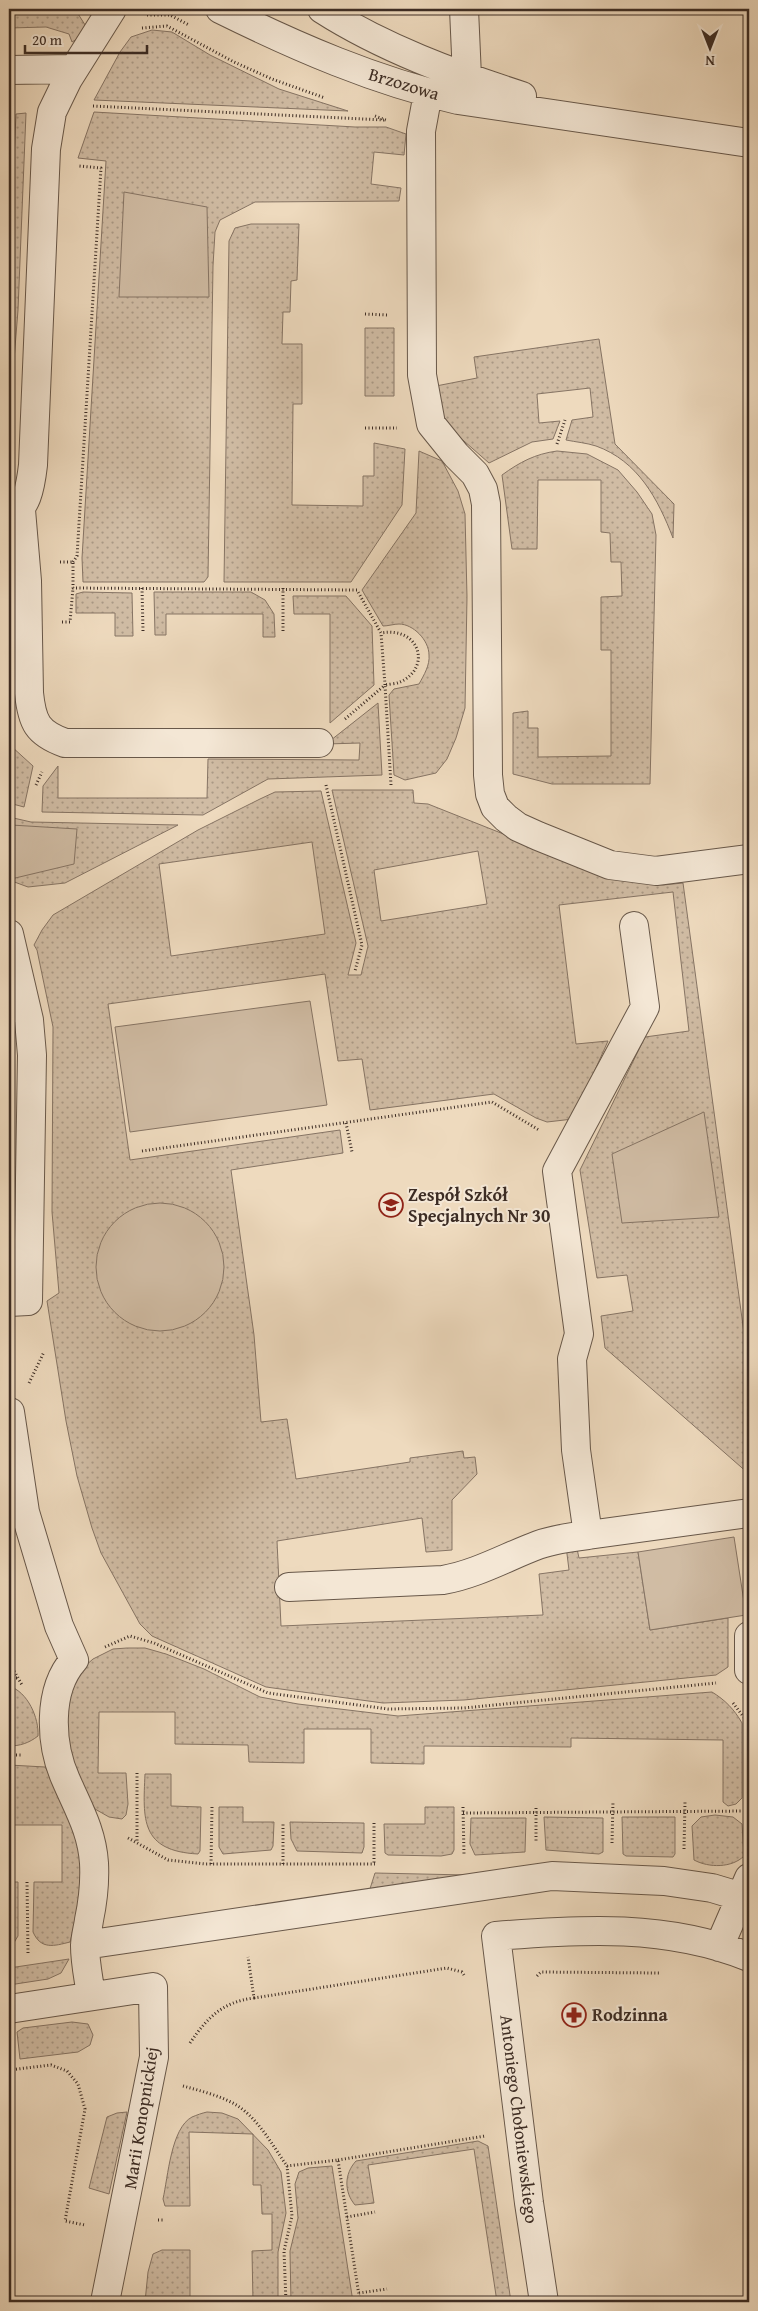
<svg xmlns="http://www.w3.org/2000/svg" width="758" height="2311" font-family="'Gentium Book Plus',serif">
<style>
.grass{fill:url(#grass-dots);stroke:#867464;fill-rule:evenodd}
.park{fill:#d0bca4;stroke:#867464}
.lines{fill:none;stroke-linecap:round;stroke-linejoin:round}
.minor-casing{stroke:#68584a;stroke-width:30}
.path{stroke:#3c2c24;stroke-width:3;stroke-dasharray:1 2.5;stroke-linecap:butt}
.minor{stroke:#f4e7d5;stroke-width:28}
.labels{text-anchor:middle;stroke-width:4;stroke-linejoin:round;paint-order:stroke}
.street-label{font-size:18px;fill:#3c2c24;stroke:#f4e7d5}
.poi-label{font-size:18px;font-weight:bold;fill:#3c2c24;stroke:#f4e7d5;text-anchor:start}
</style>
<defs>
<pattern id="grass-dots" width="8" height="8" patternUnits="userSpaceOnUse" patternTransform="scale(1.25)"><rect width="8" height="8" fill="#d0bca4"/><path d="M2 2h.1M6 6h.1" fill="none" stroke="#aa9985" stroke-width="1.8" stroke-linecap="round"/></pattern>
</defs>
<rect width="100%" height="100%" fill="#eedabe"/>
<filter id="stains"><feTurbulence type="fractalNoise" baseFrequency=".004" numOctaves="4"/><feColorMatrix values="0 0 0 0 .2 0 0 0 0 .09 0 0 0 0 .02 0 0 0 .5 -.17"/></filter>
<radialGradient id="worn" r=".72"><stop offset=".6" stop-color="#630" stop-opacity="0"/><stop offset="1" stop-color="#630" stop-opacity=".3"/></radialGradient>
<path class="grass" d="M9,9H75L87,28L82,36L72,42L69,34L46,27L9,28Z
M152,30L172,32L210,55L279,89L348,111L94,100L120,52L131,37Z
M94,112L355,127H386L406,134L404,155L374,152L371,184L401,188L399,201L255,202L220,220L215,232L213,266L208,577L204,582H83L82,558L106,161L78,158Z
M26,113L18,310L9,423V270L16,114Z
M251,224H299L297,280L291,281L290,312H283L282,344H302V404H293L292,505L363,506V476H374V443L405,449L402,505L351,582H224L229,241L235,228Z
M365,328H394V396H365Z
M599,339L615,444L674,504L673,538C658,499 638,461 596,446C587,443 576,442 566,440L572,420L593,417L590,388L537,394L539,423L560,421L553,439L532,442L489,463L456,434L442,415L436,386L477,378L474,357Z
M419,451L442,461L458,491L465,514L467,597L465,708L456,738L447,759L436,773L405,780L394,775L389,695L394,689L419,684C424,675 430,665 429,655C429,640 413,624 399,624C394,624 388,626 383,626L362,590L416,513Z
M557,451L587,454L618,470L637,492L652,514L656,535L650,784H552L513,774V713L528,711V728H538V757L611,756V650H601V597L622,596L621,562H611L610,533L601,532V480H538L537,549H512L502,475C520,462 535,454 557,451Z
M83,592L132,593L133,636H115V613H76V594Z
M154,592H251L265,600L274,614L275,637H263V614H166V635H155Z
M293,596H346L372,626L374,685L330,723V614H294Z
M9,631L13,632L11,746L33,766L24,807L9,803Z
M378,703L382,775L268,779L203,815L42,812L43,786L58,766V798H207L208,759L359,760L360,743L326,744Z
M332,790H413L414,803L428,804L614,878L663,885L683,883L749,1370V1474L605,1348L601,1316L633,1311L627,1275L597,1278L580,1170L645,1037L689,1031L673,892L559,905L576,1044L608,1041L573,1119L547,1122L536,1118L494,1094L370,1110L362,1059L338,1061L325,974L108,1004L130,1160L340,1130L343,1153L231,1170L254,1335L261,1422L287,1419L296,1479L410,1462V1458L463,1451L464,1458L475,1457L477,1474L452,1500V1550L426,1552L422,1518L277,1541L281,1626L543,1615L539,1574L569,1570L566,1546L576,1544L579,1558L638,1552L650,1630L728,1618V1667L716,1675L464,1700L383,1703L266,1687L152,1636L140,1624L101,1553L92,1528L77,1476L66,1421L47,1301L59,1293L52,1212L53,1027L37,950L34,945L42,930L53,915L198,830L260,799L275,792L321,791L356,943L348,975H361L368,946ZM312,842L325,934L171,956L159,864ZM478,851L487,904L381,921L374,870Z
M9,817L31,822L178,825L65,883L28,887L9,880Z
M127,1648H145L166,1654L204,1669L260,1697L298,1704L398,1716L712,1692C725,1700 734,1709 742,1723V1798L736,1804L728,1806L723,1802V1740L571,1738V1747L424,1746V1764L371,1763V1729H304V1763L249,1762L248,1745L175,1744V1712H99L98,1773H126L128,1804L126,1815L122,1819L109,1817L95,1809L78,1780L64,1724L70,1694L84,1667L93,1659L113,1649Z
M9,1686C28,1692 39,1718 38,1736C29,1743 20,1746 9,1746Z
M9,1765L45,1767C58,1787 76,1820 82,1843C89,1866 77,1918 70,1942C54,1946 41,1950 33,1932L34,1882H62V1825H9Z
M145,1774H171V1806L201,1807L200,1851L198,1854C140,1851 143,1819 145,1774Z
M219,1807H243V1822H274L273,1846L271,1850L223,1854L219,1847Z
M425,1807H454V1850L452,1854L441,1856L388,1855L385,1853L384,1824H425Z
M715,1815L733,1817L742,1824L744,1856C732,1868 709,1868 694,1860L692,1826L701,1817Z
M544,1817L603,1818V1852L599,1854L546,1850Z
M622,1817H675V1854L673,1857L626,1856L623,1854Z
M471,1818H526L525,1852L475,1855L470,1844Z
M290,1822L364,1823V1847L362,1853L297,1851L291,1839Z
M375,1873L467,1875L368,1895Z
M9,1882H18V1936L9,1951Z
M69,1959L61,1973L48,1979L9,1985V1968Z
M72,2022L88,2024L93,2035L90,2045L78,2052L20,2059L17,2032L23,2028Z
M127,2112L109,2194L89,2188L107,2117L117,2113Z
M207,2112L222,2113L238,2119L268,2150L281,2172L286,2213L278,2252V2302H253L252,2251L272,2250V2214H262L261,2185H253V2134L189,2132L190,2206H165L163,2199C168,2177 171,2128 192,2117C197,2115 202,2113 207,2112Z
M478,2141L488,2146L511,2302H497L474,2149L368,2165L374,2203L355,2205C344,2192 344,2174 356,2161Z
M332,2166L353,2302H291L290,2251L298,2218L295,2184L299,2172L308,2168Z
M162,2250H190V2302H145L148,2272L153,2254Z"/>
<path class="park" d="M124,192L207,207L209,297H119Z
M11,825L77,829L74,864L11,879Z
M310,1001L327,1105L130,1132L115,1027Z
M704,1112L719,1217L622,1223L612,1154Z
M96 1267a64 64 0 1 1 128 0a64 64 0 1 1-128 0Z
M734,1537L746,1615L650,1630L638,1552Z"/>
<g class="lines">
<g class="minor-casing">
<path id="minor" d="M220,9C297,47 375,81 458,100L749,143
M322,9C383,48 454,74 522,96
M464,9L467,77
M9,70L74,69
M428,93L421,131L422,375L431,424L456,455L475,474L483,489L486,504L488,775L490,794L495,807L506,818L518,827L538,836L610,865L656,871L749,859
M21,510L27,581L29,693C32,722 37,733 65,743H319
M9,522C27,504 30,491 33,465L46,149L52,112L68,79L112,9
M634,926L645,1007L557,1171L579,1334L572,1359L576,1450L588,1535L749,1513
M9,934L29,1020L32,1055L28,1301L9,1302
M10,1412L25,1512L59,1626L74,1660C47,1690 50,1745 66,1780C78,1808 92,1831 94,1863C95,1882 93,1901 89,1920C88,1928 85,1938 85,1946C85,1963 89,1980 91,1996
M289,1587L443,1580C477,1574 506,1557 538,1545C555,1539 571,1537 588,1535
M749,1636V1670
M85,1945L552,1876L664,1881L712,1888L742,1897
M719,1947L749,1878
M9,2009L153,1987L154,2057L105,2302
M544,2302L529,2203L496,1936C582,1929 667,1924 749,1957"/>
</g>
<path class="path" d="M147,15H170L189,25
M142,28L167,26L234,62L272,79L325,98
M93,106L384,120
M375,116L388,121
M365,314L387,315
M365,428H397
M557,444L565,420
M60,562H73V588L357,590L381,633C420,626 432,668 400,682C396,684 389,684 385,685L391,785
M73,562L77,556L101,168L79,166
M142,588L143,631
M62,622H70L73,588
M283,631V588
M345,719L385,685L381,633
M36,785L42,772
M326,785L362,945L355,971
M346,1123L352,1152
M142,1151L492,1102L539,1130
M29,1383L44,1352
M105,1647L130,1636L154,1643L268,1693L388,1709L464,1708L716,1683
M9,1662L22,1685
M9,1678H18
M733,1703L749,1724
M9,1755H22
M137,1773V1843
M463,1807L464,1855
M536,1808V1843
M463,1813L749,1811
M374,1823V1864
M128,1838L168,1860L206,1864H375
M612,1843L613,1801
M684,1849L685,1802
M211,1864L212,1807
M283,1864V1822
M27,1882L28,1953
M537,1976L541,1972L659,1973
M254,1998L447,1968L462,1972L464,1975
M190,2043C207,2018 222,2002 254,1998L248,1957
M9,2070L51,2065L67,2071L78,2084L85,2109L65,2221L85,2225
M183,2086C201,2091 222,2096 238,2106C259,2120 273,2146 287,2166L338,2160L360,2302
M338,2160L485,2136
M347,2217L375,2212
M158,2220H165
M359,2293L387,2289
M286,2302L284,2251L292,2216L287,2166"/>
<use href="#minor" class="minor"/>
</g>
<defs>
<g id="school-ring" transform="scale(1.25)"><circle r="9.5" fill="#f4e7d5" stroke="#8f2418" stroke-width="1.5"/><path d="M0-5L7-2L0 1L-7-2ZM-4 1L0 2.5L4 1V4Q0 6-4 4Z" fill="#8f2418"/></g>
<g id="pharmacy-ring" transform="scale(1.25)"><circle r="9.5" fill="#f4e7d5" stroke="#8f2418" stroke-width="1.5"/><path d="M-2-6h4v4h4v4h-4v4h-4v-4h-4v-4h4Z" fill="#8f2418"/></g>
</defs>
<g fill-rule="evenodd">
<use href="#school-ring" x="391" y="1205"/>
<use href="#pharmacy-ring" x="574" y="2015"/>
</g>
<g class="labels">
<g class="street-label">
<text transform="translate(404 84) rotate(17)" y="6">Brzozowa</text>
<text transform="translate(141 2118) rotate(-81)" y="6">Marii Konopnickiej</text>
<text transform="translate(519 2119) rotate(83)" y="6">Antoniego Chołoniewskiego</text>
</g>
<g class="poi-label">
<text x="408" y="1201">Zespół Szkół<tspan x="408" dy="21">Specjalnych Nr 30</tspan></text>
<text x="592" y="2021">Rodzinna</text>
</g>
</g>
<rect width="758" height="2311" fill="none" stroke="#eedabe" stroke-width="30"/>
<rect x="10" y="10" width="738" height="2291" fill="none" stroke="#3c2c24" stroke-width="2.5"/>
<rect x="15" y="15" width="728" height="2281" fill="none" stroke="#3c2c24"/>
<g transform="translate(710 48) rotate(180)" stroke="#f4e7d5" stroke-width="4" paint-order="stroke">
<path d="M0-4L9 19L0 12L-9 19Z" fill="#3c2c24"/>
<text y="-8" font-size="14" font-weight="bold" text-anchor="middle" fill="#3c2c24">N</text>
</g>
<path d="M25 45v8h122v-8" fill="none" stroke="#3c2c24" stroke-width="2.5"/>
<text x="32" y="45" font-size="15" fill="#3c2c24" stroke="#f4e7d5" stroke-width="4" paint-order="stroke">20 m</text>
<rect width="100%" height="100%" filter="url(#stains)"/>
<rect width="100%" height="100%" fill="url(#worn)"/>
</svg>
